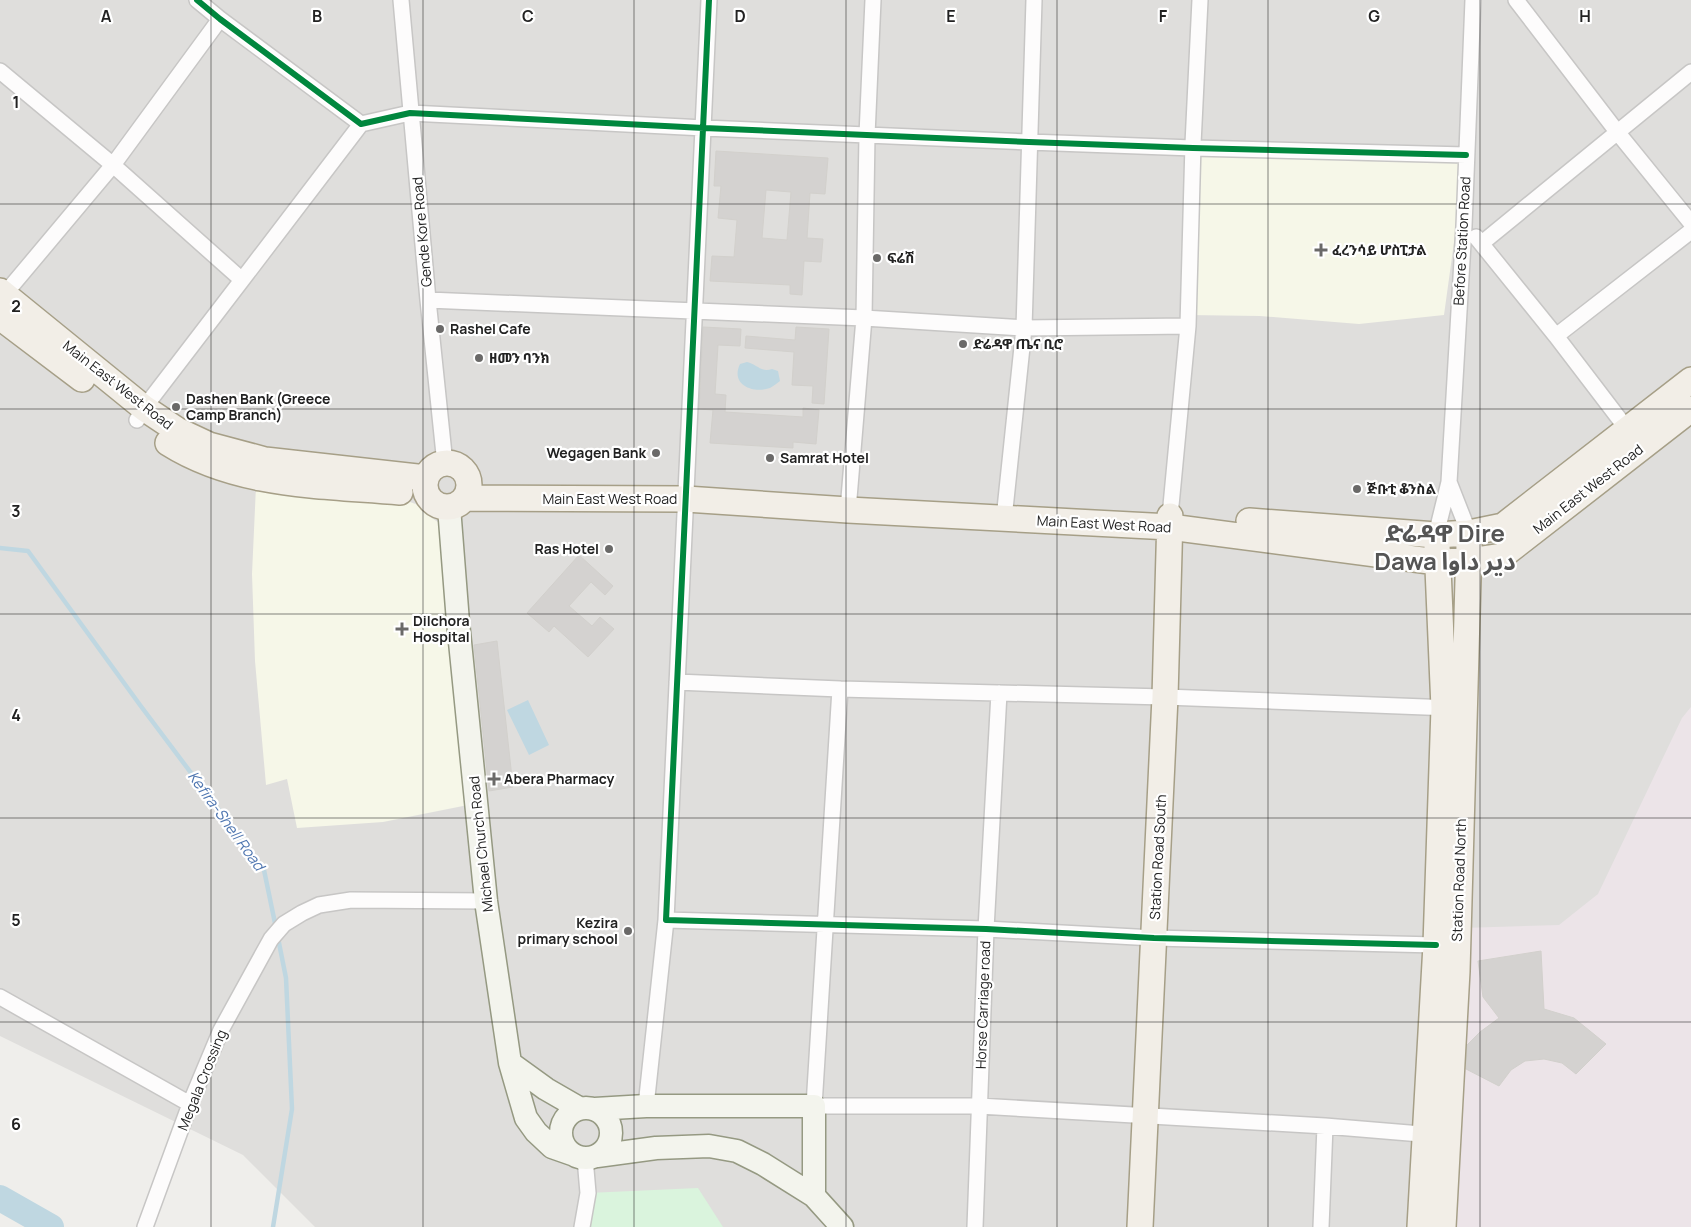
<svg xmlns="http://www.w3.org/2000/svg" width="1691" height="1227" font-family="Manrope,'Noto Sans Arabic','Noto Sans Ethiopic',sans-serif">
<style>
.residential{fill:#dfdedc}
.industrial{fill:#ece4e8}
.education{fill:#f6f7e8}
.park{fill:#daf4dd}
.water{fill:#bfd7e1}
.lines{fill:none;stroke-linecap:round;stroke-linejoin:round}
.stream{stroke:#bfd7e1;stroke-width:4.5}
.river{stroke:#bfd7e1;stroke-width:26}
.building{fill:#d4d2d0;stroke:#d2d0cc;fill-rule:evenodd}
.minor-casing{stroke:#c7c6c5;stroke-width:18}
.secondary-casing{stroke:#959982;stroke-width:25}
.primary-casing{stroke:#a69f87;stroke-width:28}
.minor{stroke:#fdfcfc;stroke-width:15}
.secondary{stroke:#f3f4ed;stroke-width:22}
.primary{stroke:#f2eee7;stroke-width:25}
.cycleway-casing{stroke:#fff;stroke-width:9}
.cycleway{stroke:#00873e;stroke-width:6}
.grid{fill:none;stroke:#222;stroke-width:1;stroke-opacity:0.55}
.poi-dot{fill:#6a6968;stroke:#fff;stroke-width:2}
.labels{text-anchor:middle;stroke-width:4.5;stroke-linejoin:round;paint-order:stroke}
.street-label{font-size:14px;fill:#222;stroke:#fff}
.poi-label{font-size:14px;font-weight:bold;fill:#222;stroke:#fff;text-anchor:start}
.water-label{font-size:15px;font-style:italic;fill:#4f76b0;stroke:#fff}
.town-label{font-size:24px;font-weight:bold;fill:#555;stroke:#fff}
.grid-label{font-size:16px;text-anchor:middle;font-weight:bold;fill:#222;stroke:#fff;stroke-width:4.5;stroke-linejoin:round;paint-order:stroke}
</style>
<rect width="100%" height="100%" fill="#efeeeb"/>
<path class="residential" d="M0,0H1691V1227H315L243,1155L0,1036Z"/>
<path class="industrial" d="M1691,707V1227H1417L1431,929L1559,925L1598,894L1682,718Z"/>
<path class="education" d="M1193,144L1466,155L1444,315L1359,324L1260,316L1188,315Z
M256,486L381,498L410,502L421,506L424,513L441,524L468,805L383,822L297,828L287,779L266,785L255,661L252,574Z"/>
<path class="park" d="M698,1188L723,1227H581L588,1193Z"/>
<path class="water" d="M747,362C757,364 761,373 772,369L778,371L780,381C777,383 774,386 770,388C753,394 730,385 740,364Z
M528,700L549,745L529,755L507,710Z"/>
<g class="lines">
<path class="stream" d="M0,548L28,551L140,705L264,870L276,928
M273,1227L292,1109L286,978L278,938"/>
<path class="river" d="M0,1198L51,1227"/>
</g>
<path class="building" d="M716,151L828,158L825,194L810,193L807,238L823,239L821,262L804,261L802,295L790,294V285L710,281L712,256L734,257L737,220L718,218L721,186H714ZM766,190L791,192L787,240L762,238Z
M703,327L741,329L740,346L718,345L715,394L726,395L725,412L803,417V408L819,410L816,444L793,442V448L710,443L713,410L699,409Z
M796,327L829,329L824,404L812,403L813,386L792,385L794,352L745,348L746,336L795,340Z
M579,555L613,586L605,595L591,582L569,606L592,626L600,617L614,629L588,657L554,626L549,632L527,613Z
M497,641L513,787L489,791L474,645Z
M1541,951L1544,1009L1574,1018L1606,1044L1576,1074L1562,1063L1544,1059L1525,1061L1511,1070L1499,1086L1466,1069L1467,1045L1480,1032L1499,1018L1483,997L1478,961Z"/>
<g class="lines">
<g class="minor-casing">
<path id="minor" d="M197,0L220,19L361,124L410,113L704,128L1029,142L1193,148L1466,155
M401,0L428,300L445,464
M709,0L666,920L986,929L1154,938L1436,945
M1516,0L1618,133L1691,223
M0,71L113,165L242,280L144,408L137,420
M1476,237L1556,336L1627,429
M1482,243L1691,72
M242,280L361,124
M4,295L113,165L220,19
M428,300L864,318L1024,328L1188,326
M1556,336L1691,231
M1449,482L1469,533
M1005,509L1024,328L1034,0
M848,510L864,318L867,135L873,0
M1170,516L1188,326L1193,144L1200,0
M1436,535L1449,482L1464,226L1473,0
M677,682L840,689L814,1106H979L1325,1126L1433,1135
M840,689L1165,697L1451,708
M0,997L190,1104
M646,1106L666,920
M145,1227L190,1104L221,1030L271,939L284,924L302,913L319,905L351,900L486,901
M582,1227L588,1193L585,1158
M975,1227L986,929L999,693
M1321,1227L1325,1126"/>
</g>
<g class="secondary-casing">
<path id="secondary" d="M449,507L458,622L486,901L510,1063L526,1118L536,1132L552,1147L572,1154
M510,1063L546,1089L579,1108
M561 1133a25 25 0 1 1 50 0a25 25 0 1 1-50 0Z
M595,1109L646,1106H814V1196
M597,1156L656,1148L709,1146L737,1151L763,1164L814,1196L842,1227"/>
</g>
<g class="primary-casing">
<path id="primary" d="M0,291L144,408L177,430L209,445L265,460L426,478
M0,317L82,379
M168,443C238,487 320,485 400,492
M425 485a22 22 0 1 1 44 0a22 22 0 1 1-44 0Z
M465,498L686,499L848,510L1170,527L1437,562L1469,561L1502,556L1691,409
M1249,521L1436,535L1469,533L1503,526L1691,380
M1140,1227L1165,697L1170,516
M1420,1227L1436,945L1444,708L1437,545
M1443,1227L1457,971L1469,545"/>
</g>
<use href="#minor" class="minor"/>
<use href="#secondary" class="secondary"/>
<use href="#primary" class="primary"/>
<g class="cycleway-casing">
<path id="cycleway" d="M197,0L220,19L361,124L410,113L704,128L1029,142L1193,148L1466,155
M709,0L666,920L986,929L1154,938L1436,945"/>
</g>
<use href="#cycleway" class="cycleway"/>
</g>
<path class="grid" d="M211,0V1227M423,0V1227M634,0V1227M846,0V1227M1057,0V1227M1268,0V1227M1480,0V1227M0,204H1691M0,409H1691M0,614H1691M0,818H1691M0,1022H1691"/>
<g class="poi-dot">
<path d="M1318.5 242.5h5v5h5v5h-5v5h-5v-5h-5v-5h5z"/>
<circle cx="877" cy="258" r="5"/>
<circle cx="440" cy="329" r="5"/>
<circle cx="963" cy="344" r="5"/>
<circle cx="479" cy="358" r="5"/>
<circle cx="176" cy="407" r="5"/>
<circle cx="656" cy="453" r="5"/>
<circle cx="770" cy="458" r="5"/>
<circle cx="1357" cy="489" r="5"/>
<circle cx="609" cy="549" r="5"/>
<path d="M399.5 621.5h5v5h5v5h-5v5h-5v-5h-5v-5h5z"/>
<path d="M491.5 771.5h5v5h5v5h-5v5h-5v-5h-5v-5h5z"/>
<circle cx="628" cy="931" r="5"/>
</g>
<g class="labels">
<g class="street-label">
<text transform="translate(422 232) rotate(-95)" y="5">Gende Kore Road</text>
<text transform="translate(1462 241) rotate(-87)" y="5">Before Station Road</text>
<text transform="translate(118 385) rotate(38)" y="5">Main East West Road</text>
<text transform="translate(1588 489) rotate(-38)" y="5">Main East West Road</text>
<text x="610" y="504">Main East West Road</text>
<text transform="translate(1104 524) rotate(3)" y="5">Main East West Road</text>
<text transform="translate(481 844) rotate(-96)" y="5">Michael Church Road</text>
<text transform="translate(1158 857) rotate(-87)" y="5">Station Road South</text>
<text transform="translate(1459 880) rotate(-88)" y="5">Station Road North</text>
<text transform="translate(983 1005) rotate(-88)" y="5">Horse Carriage road</text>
<text transform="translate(202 1080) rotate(-68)" y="5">Megala Crossing</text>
</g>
<g class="poi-label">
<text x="1332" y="255">ፈረንሳይ ሆስፒታል</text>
<text x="887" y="263">ፍሬሽ</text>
<text x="450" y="334">Rashel Cafe</text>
<text x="973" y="349">ድሬዳዋ ጤና ቢሮ</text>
<text x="489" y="363">ዘመን ባንክ</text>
<text x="186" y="404">Dashen Bank (Greece<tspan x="186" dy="16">Camp Branch)</tspan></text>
<text x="646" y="458" text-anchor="end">Wegagen Bank</text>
<text x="780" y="463">Samrat Hotel</text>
<text x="1367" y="494">ጅቡቲ ቆንስል</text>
<text x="599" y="554" text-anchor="end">Ras Hotel</text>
<text x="413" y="626">Dilchora<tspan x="413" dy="16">Hospital</tspan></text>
<text x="504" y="784">Abera Pharmacy</text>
<text x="618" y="928" text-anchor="end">Kezira<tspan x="618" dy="16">primary school</tspan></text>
</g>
<g class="water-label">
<text transform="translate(226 821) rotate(54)" y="5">Kefira-Shell Road</text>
</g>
<g class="town-label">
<text x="1445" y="542">ድሬዳዋ Dire<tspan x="1445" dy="28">Dawa دير داوا</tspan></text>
</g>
</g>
<g class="grid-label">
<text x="106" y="22">A</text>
<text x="317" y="22">B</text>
<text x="528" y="22">C</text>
<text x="740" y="22">D</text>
<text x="951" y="22">E</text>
<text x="1163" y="22">F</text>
<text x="1374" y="22">G</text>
<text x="1585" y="22">H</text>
<text x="16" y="108">1</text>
<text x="16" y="312">2</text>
<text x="16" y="517">3</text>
<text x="16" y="721">4</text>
<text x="16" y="926">5</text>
<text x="16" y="1130">6</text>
</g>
</svg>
